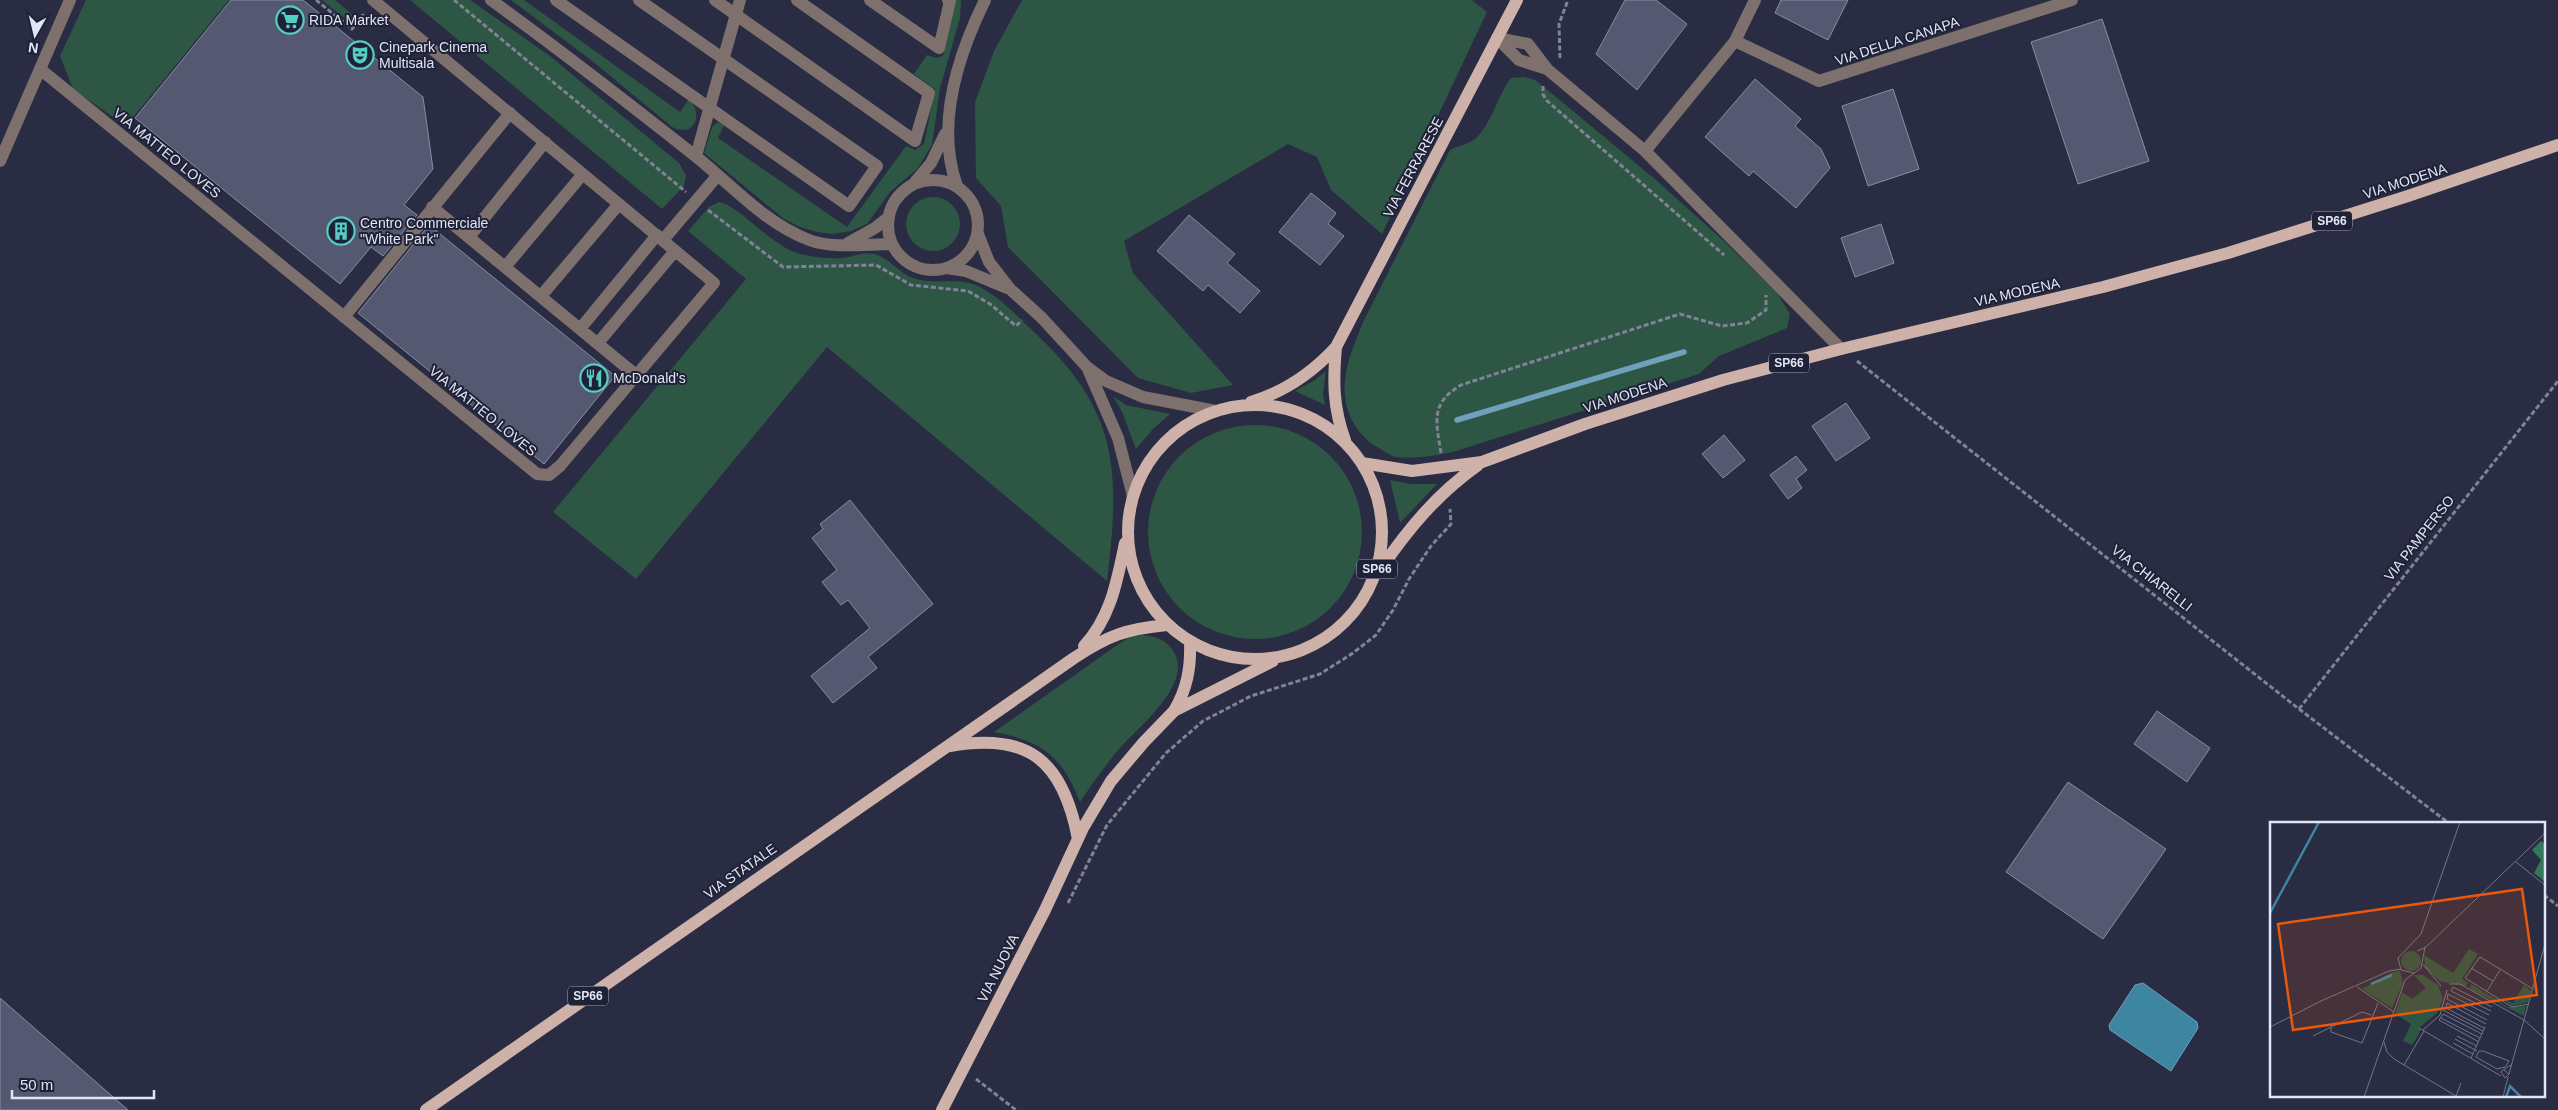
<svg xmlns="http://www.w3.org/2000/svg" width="2558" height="1110" font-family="Helvetica,sans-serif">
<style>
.green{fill:#2e5644}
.water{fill:#3d85a1;stroke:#6ea2ba}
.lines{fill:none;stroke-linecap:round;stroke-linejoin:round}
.stream{stroke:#6ea2ba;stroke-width:5.5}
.building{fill:#545971;stroke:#878ca6}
.path{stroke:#808396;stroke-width:3;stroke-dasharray:5 2.5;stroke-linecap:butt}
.minor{stroke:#7e706d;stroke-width:12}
.major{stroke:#ceb2aa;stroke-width:12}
.labels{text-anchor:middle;stroke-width:4;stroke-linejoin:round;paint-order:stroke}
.shield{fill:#1f2237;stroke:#a8aabb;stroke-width:1}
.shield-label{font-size:12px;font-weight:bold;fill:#e2e5f3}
.poi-label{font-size:14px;fill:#e2e5f3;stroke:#1f2237;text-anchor:start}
.street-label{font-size:14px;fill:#e2e5f3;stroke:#1f2237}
.inset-river{fill:none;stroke:#3d85a1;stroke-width:2.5}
.inset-road{fill:none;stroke:#737689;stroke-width:1}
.view{fill:#e8590c;fill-opacity:0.15;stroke:#e8590c;stroke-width:2.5}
.inset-edge{fill:none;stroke:#e2e5f3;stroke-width:2.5}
</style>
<rect width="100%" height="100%" fill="#292c42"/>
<path class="green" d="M86,0H229L126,126L73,89L60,56Z
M322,0H335L354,16L349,22Z
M410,0H470L550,56L679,163L686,175L684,186L662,209Z
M511,0H524L680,112L689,99C705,116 693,138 672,127L591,60Z
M956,0H961L960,18L940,88L932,145L917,169L890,192L867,224L851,231L833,234L817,232L800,227L784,219L704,153L712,127L718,122L724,125L718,138L847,227L906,146L915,150L924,144L935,89L914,74L927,55L936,58L943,56Z
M1022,0H1472L1487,12L1382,234L1331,190L1317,157L1288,144L1124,241L1133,273L1233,385L1191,393L1138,378L1008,247L1001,206L976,178L975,102L994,51Z
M1524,77L1535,80L1555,96L1656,180L1725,242L1777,293L1790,314L1787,328L1719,356L1699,374L1453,452C1434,456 1416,459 1396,457C1390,456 1384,451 1379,448C1352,433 1340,403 1346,373C1349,355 1357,338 1363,322L1450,150C1457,146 1469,144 1475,139C1492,124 1497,96 1511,78Z
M906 224a27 27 0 1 1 54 0a27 27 0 1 1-54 0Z
M719,202C739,205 769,244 797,253C811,257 828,259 842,258C855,257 862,251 875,254C889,258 899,273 913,278C935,286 959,276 980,287C1001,298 1018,317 1035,333C1120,412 1120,472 1107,581L827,347L636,579L553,512L746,279L688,231L709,207Z
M1326,371L1323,393L1325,405L1295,391L1315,380Z
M1113,396L1126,405L1170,414L1153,429L1136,449L1122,412Z
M1148 532a107 107 0 1 1 214 0a107 107 0 1 1-214 0Z
M1390,480L1411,484H1437L1400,523Z
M1142,635C1156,636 1167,640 1174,652C1193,685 1138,727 1119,749C1105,766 1092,784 1080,802C1062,756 1042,741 994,732L1120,643L1132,636Z"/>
<path class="water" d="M2143,983L2197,1022L2198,1028L2171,1071L2110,1030L2109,1025L2135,985Z"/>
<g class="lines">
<path class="stream" d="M1457,420L1684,352"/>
</g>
<path class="building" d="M231,0H303L423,97L433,169L404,205L417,215L383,256L371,247L340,284L135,118Z
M1625,0H1656L1687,24L1637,90L1596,54Z
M1781,0H1848L1828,40L1775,13Z
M2102,19L2149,161L2078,184L2031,42Z
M1755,79L1801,119L1795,126L1821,149L1830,168L1796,208L1753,171L1749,176L1705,137Z
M1893,89L1919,169L1868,186L1842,106Z
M1311,193L1336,213L1328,224L1344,236L1320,265L1279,232Z
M1189,215L1235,254L1227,263L1260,291L1240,313L1208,285L1203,291L1157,251Z
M1881,224L1894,263L1855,277L1841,238Z
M429,225L615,376L544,464L358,313Z
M1846,403L1870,438L1836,461L1812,426Z
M1724,435L1745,460L1723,478L1702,454Z
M1796,456L1807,470L1796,479L1802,488L1788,499L1770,475Z
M850,500L933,604L868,657L877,668L833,703L811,676L870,628L848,600L841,605L822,582L837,570L812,538L823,529L820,524Z
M2157,711L2210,748L2187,782L2134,744Z
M2068,782L2166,849L2103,939L2006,872Z
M0,998L128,1110H0Z"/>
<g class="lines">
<path class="path" d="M316,0L352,29L365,12
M454,0L686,192
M1560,58L1559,24L1568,0
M1543,86V94L1546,100L1724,255
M708,210L783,267L876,265L911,285L968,291L990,304L1016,326L1022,320
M1857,361L2299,709L2450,824
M1441,453C1436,422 1430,403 1461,385L1680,314L1722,326L1747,323L1766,310V295
M2299,709L2558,381
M2544,895L2558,906
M1068,903L1107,825L1166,753L1203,721L1251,696L1320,674L1353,653L1376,635L1393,610L1409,579L1431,546L1451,524L1450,509
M976,1079L1016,1110"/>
<path class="minor" d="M491,0C560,50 627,102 694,155C731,184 764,223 809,240C832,249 867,244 892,244
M556,0L849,206L877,166L639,0
M715,0L915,141L929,93L797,0
M870,0L939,48L950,1L948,0
M1497,38L1528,44L1547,69L1645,151L1841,349
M1497,38L1519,60L1547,69
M1735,41L1819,81L2072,0
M40,69L531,469L537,474L549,475L560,466L714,283L373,0
M1645,151L1735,41L1755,0
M696,156L740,0
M0,161L70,0
M888 225a45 45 0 1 1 90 0a45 45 0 1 1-90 0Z
M915,182L931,163L945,134
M957,186C935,125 958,55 985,0
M432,207L637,376
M978,234L989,262L1010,289L1042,318L1087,367L1106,381L1143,397L1216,411
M469,237L545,142
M663,240L718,175
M848,243L875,228L889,217
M505,267L583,174
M946,268L966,271L1007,288
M541,296L619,204
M344,317L510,113
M580,329L657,235
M598,343L675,251
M1088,369L1118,438L1133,496"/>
<path class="major" d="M1336,347C1333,381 1333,408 1345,440
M1251,402C1284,392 1313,372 1336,347L1517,0
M1128 532a127 127 0 1 1 254 0a127 127 0 1 1-254 0Z
M1362,463L1412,471L1482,462L1585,424L1723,380L1841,349L2103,287L2228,253L2408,196L2558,145
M1380,570C1408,529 1437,494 1478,465
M1084,646C1111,617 1117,581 1125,543
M1174,711C1187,689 1191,668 1190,642
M950,746C1029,732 1063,761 1078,839
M426,1110L1074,658C1109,635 1126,629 1167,625
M942,1110L1045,910L1083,828L1111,781L1144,742L1174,711L1273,661"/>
</g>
<defs>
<g id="supermarket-ring" transform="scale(1.4375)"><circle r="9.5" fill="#1f2237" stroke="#55cec5" stroke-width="1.5"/><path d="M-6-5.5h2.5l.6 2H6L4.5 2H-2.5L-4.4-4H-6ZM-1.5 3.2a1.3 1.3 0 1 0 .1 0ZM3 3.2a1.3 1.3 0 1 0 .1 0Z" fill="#55cec5"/></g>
<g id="theatre-ring" transform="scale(1.4375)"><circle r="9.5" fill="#1f2237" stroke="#55cec5" stroke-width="1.5"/><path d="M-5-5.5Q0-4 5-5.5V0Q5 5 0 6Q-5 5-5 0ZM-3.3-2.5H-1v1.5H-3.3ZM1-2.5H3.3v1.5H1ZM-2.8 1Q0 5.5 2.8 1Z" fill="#55cec5"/></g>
<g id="building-ring" transform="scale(1.4375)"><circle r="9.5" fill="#1f2237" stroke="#55cec5" stroke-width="1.5"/><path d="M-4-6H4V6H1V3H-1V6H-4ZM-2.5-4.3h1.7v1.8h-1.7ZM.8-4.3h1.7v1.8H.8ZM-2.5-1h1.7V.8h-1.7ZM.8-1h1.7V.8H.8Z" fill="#55cec5"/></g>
<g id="restaurant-ring" transform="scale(1.4375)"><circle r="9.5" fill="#1f2237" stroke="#55cec5" stroke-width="1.5"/><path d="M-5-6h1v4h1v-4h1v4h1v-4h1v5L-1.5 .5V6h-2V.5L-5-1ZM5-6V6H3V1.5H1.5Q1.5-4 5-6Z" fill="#55cec5"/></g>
</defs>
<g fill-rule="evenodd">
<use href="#supermarket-ring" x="290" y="20"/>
<use href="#theatre-ring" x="360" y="55"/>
<use href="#building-ring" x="341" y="231"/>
<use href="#restaurant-ring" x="594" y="378"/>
</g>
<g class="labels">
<g class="shield">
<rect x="2312" y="211.5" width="40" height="19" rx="4"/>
<rect x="1769" y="353.5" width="40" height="19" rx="4"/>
<rect x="1357" y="559.5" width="40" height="19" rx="4"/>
<rect x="568" y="986.5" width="40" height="19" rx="4"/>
</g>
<g class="shield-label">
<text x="2332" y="225">SP66</text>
<text x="1789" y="367">SP66</text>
<text x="1377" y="573">SP66</text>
<text x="588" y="1000">SP66</text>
</g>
<g class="poi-label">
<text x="309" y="25">RIDA Market</text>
<text x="379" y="52">Cinepark Cinema<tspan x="379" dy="16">Multisala</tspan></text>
<text x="360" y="228">Centro Commerciale<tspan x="360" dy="16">"White Park"</tspan></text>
<text x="613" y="383">McDonald's</text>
</g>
<g class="street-label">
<text transform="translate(1897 41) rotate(-18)" y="5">VIA DELLA CANAPA</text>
<text transform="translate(167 153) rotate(39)" y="5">VIA MATTEO LOVES</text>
<text transform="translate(1413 167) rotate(-62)" y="5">VIA FERRARESE</text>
<text transform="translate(2405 181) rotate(-18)" y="5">VIA MODENA</text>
<text transform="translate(2017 292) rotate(-13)" y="5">VIA MODENA</text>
<text transform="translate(1625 395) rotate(-18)" y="5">VIA MODENA</text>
<text transform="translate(483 411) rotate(39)" y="5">VIA MATTEO LOVES</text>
<text transform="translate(2419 538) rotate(-52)" y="5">VIA PAMPERSO</text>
<text transform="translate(2152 578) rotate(38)" y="5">VIA CHIARELLI</text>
<text transform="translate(740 871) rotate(-35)" y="5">VIA STATALE</text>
<text transform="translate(998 968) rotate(-63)" y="5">VIA NUOVA</text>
</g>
</g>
<g transform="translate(2270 822)">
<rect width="275" height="275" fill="#292c42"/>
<path d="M199,127L208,132L192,157L198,161L196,164L170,159L155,146L154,133L183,151ZM131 139a10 10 0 1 1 20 0a10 10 0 1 1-20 0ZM130,149L133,161L122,186L92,167L122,150ZM144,153H153L168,163L173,177L167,191L149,206L151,208L142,223L133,219L141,202L125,192L132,170L142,177L156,166ZM201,162L238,185L256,184L254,194L200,167ZM254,163L261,169L258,180L242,184L233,177L243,181Z" fill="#2e5644"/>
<path d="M271,19L275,22V60L264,51L271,38L262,28Z" fill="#35775a"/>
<path class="inset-river" d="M0,91L49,0M101,162L122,153M236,275L240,264L251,275"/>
<path class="inset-road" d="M246,40L275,63M147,129L156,125L275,11M153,142L171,164M201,146L223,159M144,151L131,148L128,136L151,112L190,0M179,162H190L254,198L275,217M87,165L124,190M181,169L183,165L222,185M181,169L221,189M217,169L230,148M259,182L242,185L195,156L210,135L263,167M173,188L213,209M101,193L92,190L61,205V210L92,221L108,181M171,196L210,216M217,198L177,177L178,172L219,193M0,205L51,179L119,149L131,147M149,206L231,254M214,206L176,186L177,181L216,202M153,208L170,193L177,168M43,214L61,205M187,214L207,224M185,217L207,229M114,220L117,230L124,237L186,274L191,261M209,220L169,198L173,192L212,212M183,221L203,232M209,229H213L239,239L235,245L227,247L206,235ZM201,236L215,205M134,243L154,209M234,248L239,252L235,256L231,250L233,248L241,243M239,252L275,122M94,275L135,158L151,146L155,125M233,275L238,255"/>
<path class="view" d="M252,67L267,173L23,208L8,102Z"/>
<rect width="275" height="275" class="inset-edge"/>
</g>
<g transform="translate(35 35) rotate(188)" stroke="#1f2237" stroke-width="4" paint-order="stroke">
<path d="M0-4L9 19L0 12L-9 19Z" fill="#e2e5f3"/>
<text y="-8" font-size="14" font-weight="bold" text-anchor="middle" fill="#e2e5f3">N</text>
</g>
<path d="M12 1090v8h142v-8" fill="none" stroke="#e2e5f3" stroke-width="2.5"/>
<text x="20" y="1090" font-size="15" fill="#e2e5f3" stroke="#1f2237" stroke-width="4" paint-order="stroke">50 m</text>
</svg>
